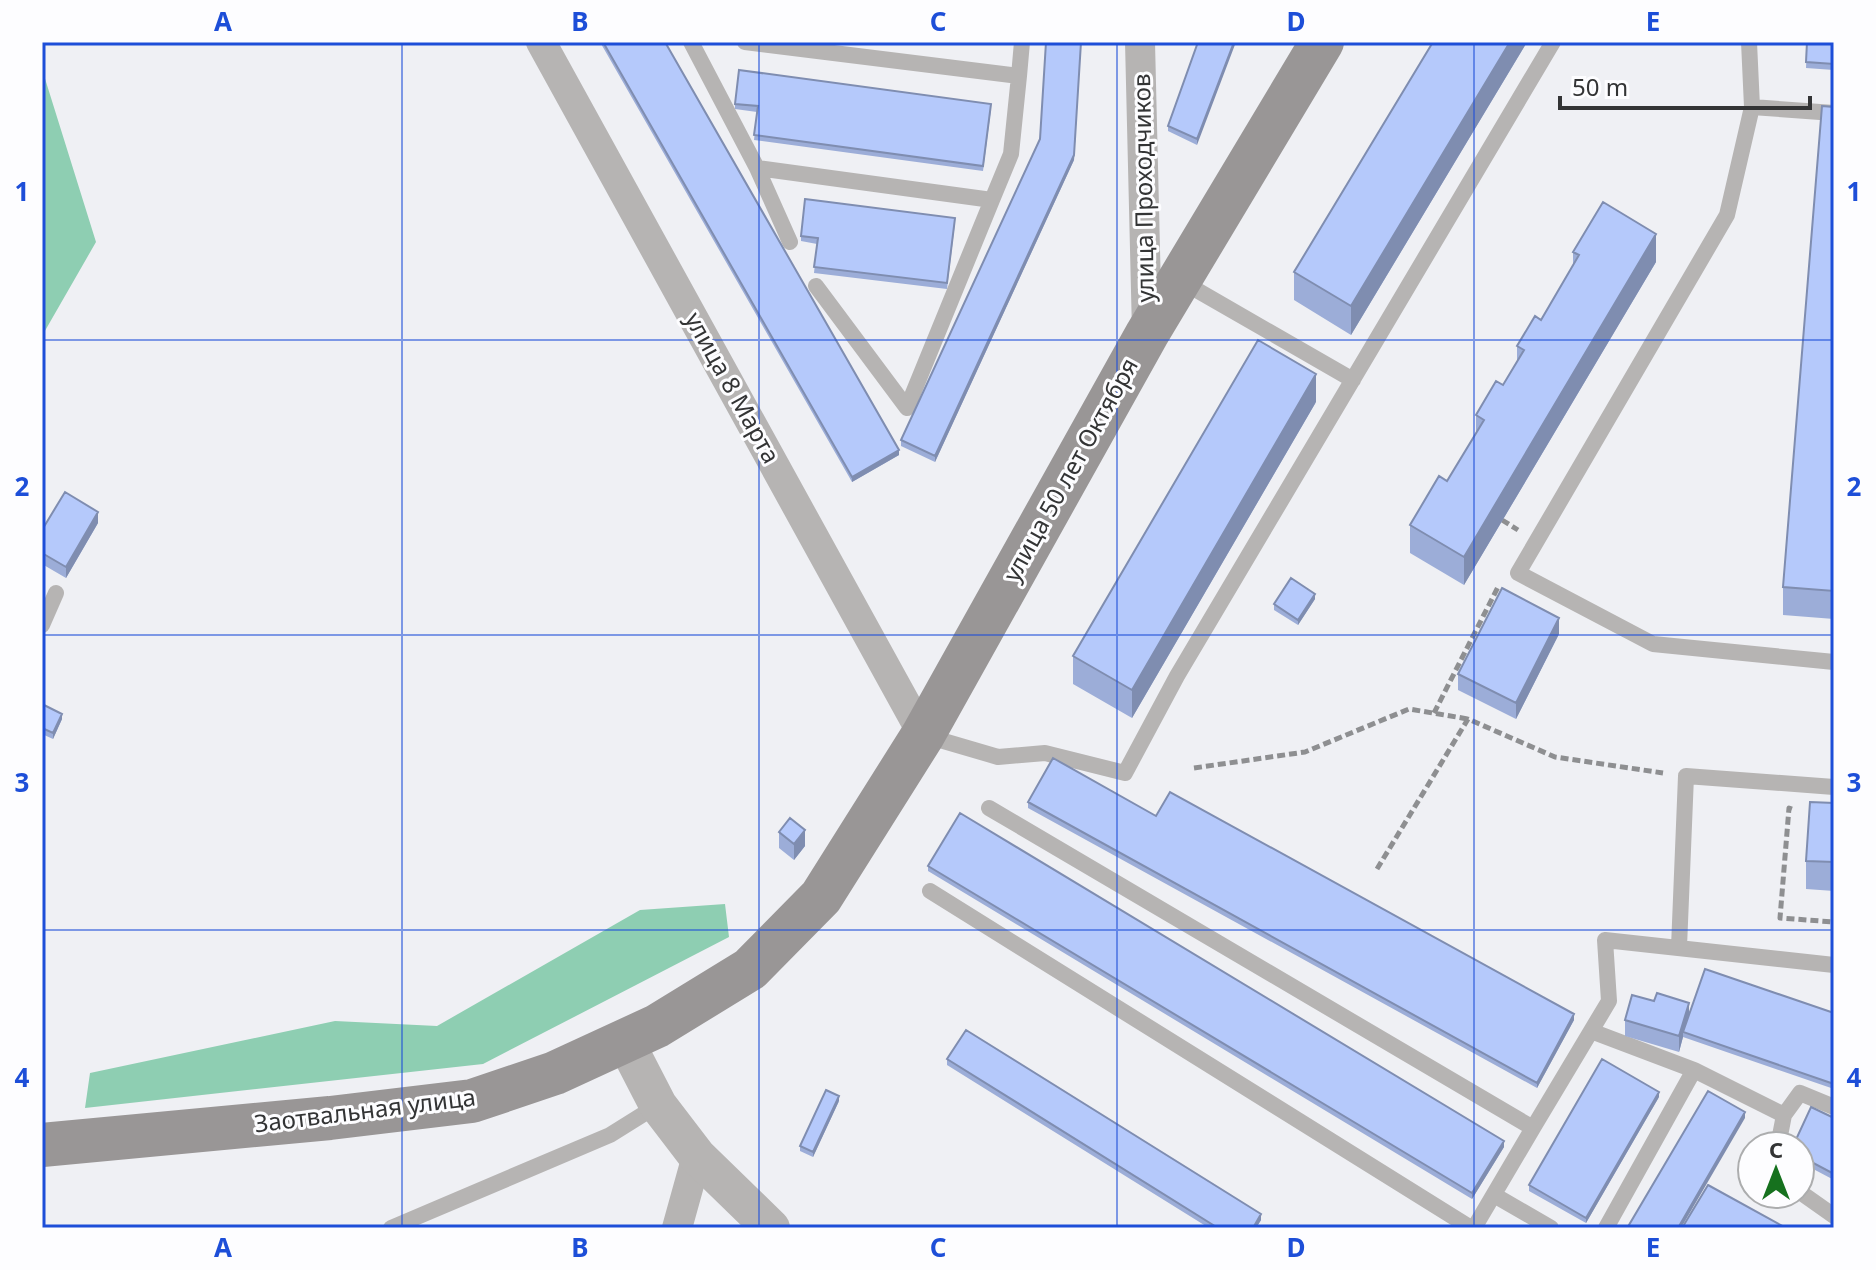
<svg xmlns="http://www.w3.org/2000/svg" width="1876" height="1270" font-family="'Noto Sans',sans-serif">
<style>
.green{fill:#8eceb2}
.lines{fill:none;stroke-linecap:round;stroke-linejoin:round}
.path{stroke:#8e8f91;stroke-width:5;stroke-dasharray:8 4;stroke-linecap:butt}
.service{stroke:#b6b4b3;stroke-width:16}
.minor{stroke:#b6b4b3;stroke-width:30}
.tertiary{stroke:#b6b4b3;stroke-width:38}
.secondary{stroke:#999696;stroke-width:44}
.wall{fill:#9cadd8}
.shaded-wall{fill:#7f8db0}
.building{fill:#b5c9fb;stroke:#7f8db0;stroke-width:2}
.grid{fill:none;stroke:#1d4ed8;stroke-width:2;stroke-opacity:0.55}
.labels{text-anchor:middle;stroke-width:6;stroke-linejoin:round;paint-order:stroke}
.street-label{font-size:24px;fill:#333435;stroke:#fdfdff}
.neatline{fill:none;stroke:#1d4ed8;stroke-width:3}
.grid-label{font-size:26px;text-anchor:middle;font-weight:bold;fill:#1d4ed8}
</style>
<rect width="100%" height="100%" fill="#eff0f4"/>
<path class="green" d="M42,69L96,242L42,336Z
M725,904L729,937L483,1064L85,1108L90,1073L335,1021L437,1026L640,910Z"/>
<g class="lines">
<path class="path" d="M1502,520L1518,530
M1434,713L1498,587
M1194,768L1305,752L1409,709L1468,719
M1792,809L1789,808L1780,918L1834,922
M1377,869L1468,719L1555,757L1663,773"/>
<path class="service" d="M691,42L757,168L992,200L1011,154L1019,76L745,42
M1749,42L1752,107L1727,215L1518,573L1653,644L1834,662
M1019,76L1022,42
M1752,107L1834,113
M757,168L790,242
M1181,281L1353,380
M816,286L907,408L992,200
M42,625L56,593
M923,735L998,757L1045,753L1125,773L1177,676L1553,42
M989,808L1533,1128L1609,1001L1605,940L1834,965
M930,891L1471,1228
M1679,947L1686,776L1834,787
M1591,1031L1694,1070L1784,1115L1778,1146
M1784,1115L1800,1093L1834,1107
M1800,1192L1834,1216
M1494,1195L1551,1228
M391,1228L610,1135L658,1105
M1474,1228L1533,1128
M1606,1228L1694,1070"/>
<path class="minor" d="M541,42L923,735
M1140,42L1147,332
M677,1228L697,1156"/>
<path class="tertiary" d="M625,1041L658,1105L697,1156L771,1228"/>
<path class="secondary" d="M42,1145L330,1118L472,1101L555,1073L657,1026L750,969L821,897L923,735L1147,334L1322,42"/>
</g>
<path class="wall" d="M600,42H665L899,455L852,482Z
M1081,42L1074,160L935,462L901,446V440L1040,139Z
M1198,42L1197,145L1168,131V126Z
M1433,42H1527L1351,335L1294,300V272Z
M1807,42H1834V70L1806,68Z
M735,104L991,109L983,171L754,140L757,112L735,109Z
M1834,107V619L1783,615V587Z
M955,223L947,289L814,273L817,244L801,241V236Z
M1573,252L1656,262L1464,585L1410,553V525L1447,481L1476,433V415L1503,385L1517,361V346L1541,320L1573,265Z
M1316,402L1132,718L1073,684V656Z
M98,523L66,578L42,564V530Z
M1315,599L1298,625L1274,610V604Z
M1559,634L1516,719L1458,690V674Z
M42,704L62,719L53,739L42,734Z
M1028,802L1156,816L1574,1020L1537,1088L1028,808Z
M1834,803V891L1806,889V861Z
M779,832L805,846L794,860L779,848Z
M928,866L1504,1147L1472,1199L928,871Z
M1834,1013V1089L1683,1037L1679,1052L1625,1036V1020L1689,1015Z
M947,1059L1261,1220L1256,1228H1209L947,1065Z
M1659,1097L1586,1223L1529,1191V1185Z
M839,1101L813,1157L800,1151V1146Z
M1834,1118V1180L1800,1162V1146Z"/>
<path class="shaded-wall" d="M1081,42L1074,160L935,462V456Z
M1234,42H1236L1197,145V139Z
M1510,42H1527L1351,335V306Z
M1656,234V262L1464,585V557Z
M1316,374V402L1132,718V690Z
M899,450V455L852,482V477Z
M98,512V523L66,578V567Z
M1315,594V599L1298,625V620Z
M1559,618V634L1516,719V703Z
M62,714V719L53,739V733Z
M805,830V846L794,860V844Z
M1689,1003V1019L1683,1032V1037L1679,1052V1036Z
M1574,1014V1020L1537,1088V1083Z
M1659,1092V1097L1586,1223V1218Z
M839,1096V1101L813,1157V1152Z
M1745,1112V1118L1681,1228H1678Z
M1504,1141V1147L1472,1199V1193Z
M1261,1214V1220L1256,1228H1253Z"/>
<path class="building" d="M603,42H665L899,450L852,477Z
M1046,42H1081L1074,155L935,456L901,440L1040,139Z
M1198,42H1234L1197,139L1168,126Z
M1433,42H1510L1351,306L1294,272Z
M1807,42H1834V64L1806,62Z
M739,70L991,104L983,166L754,135L758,106L735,104Z
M1822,106L1834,107V591L1783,587Z
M805,199L955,218L947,283L814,267L818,238L801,236Z
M1603,202L1656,234L1464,557L1410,525L1439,476L1447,481L1484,420L1476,415L1496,381L1503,385L1524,350L1517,346L1535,316L1541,320L1579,255L1573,252Z
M1258,340L1316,374L1132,690L1073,656Z
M65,492L98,512L66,567L42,553V530Z
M1291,578L1315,594L1298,620L1274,604Z
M1502,588L1559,618L1516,703L1458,674Z
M42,704L62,714L53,733L42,728Z
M1053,758L1156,816L1170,792L1574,1014L1537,1083L1028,802Z
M1810,802L1834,803V862L1806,861Z
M960,813L1504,1141L1472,1193L928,866Z
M790,818L805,830L794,844L779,832Z
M1705,969L1834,1013V1084L1683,1032Z
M1657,993L1689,1003L1679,1036L1625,1020L1632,995L1654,1001Z
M966,1030L1261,1214L1253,1228H1218L947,1059Z
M1602,1059L1659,1092L1586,1218L1529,1185Z
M826,1090L839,1096L813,1152L800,1146Z
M1708,1091L1745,1112L1678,1228H1634L1629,1225Z
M1811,1107L1834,1118V1174L1800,1156V1146H1793Z
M1708,1185L1786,1228H1682Z"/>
<path class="grid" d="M402,42V1228M759,42V1228M1117,42V1228M1474,42V1228M42,340H1834M42,635H1834M42,930H1834"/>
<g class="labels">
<g class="street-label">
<text transform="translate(1144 188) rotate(-91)" y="8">улица Проходчиков</text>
<text transform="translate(732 388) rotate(61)" y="8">улица 8 Марта</text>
<text transform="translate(1071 470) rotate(-61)" y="8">улица 50 лет Октября</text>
<text transform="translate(365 1111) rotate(-7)" y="8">Заотвальная улица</text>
</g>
</g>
<rect width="1876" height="1270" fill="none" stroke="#fdfdff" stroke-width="88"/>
<g transform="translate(1776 1170)"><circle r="38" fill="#fdfdff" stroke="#acadae" stroke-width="2"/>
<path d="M0-6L14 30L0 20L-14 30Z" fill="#16711e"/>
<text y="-12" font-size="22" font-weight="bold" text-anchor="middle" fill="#333435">С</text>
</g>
<path d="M1560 96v12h250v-12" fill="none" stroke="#333435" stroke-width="4"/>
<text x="1572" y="96" font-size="24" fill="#333435" stroke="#fdfdff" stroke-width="6" paint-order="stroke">50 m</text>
<rect x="44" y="44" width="1788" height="1182" class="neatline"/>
<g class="grid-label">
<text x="223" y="31">A</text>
<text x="580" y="31">B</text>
<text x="938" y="31">C</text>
<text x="1296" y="31">D</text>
<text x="1653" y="31">E</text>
<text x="22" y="201">1</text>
<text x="1854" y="201">1</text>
<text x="22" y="496">2</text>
<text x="1854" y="496">2</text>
<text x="22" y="792">3</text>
<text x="1854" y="792">3</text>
<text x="22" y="1087">4</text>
<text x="1854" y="1087">4</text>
<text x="223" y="1257">A</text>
<text x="580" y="1257">B</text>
<text x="938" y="1257">C</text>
<text x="1296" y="1257">D</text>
<text x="1653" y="1257">E</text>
</g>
</svg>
